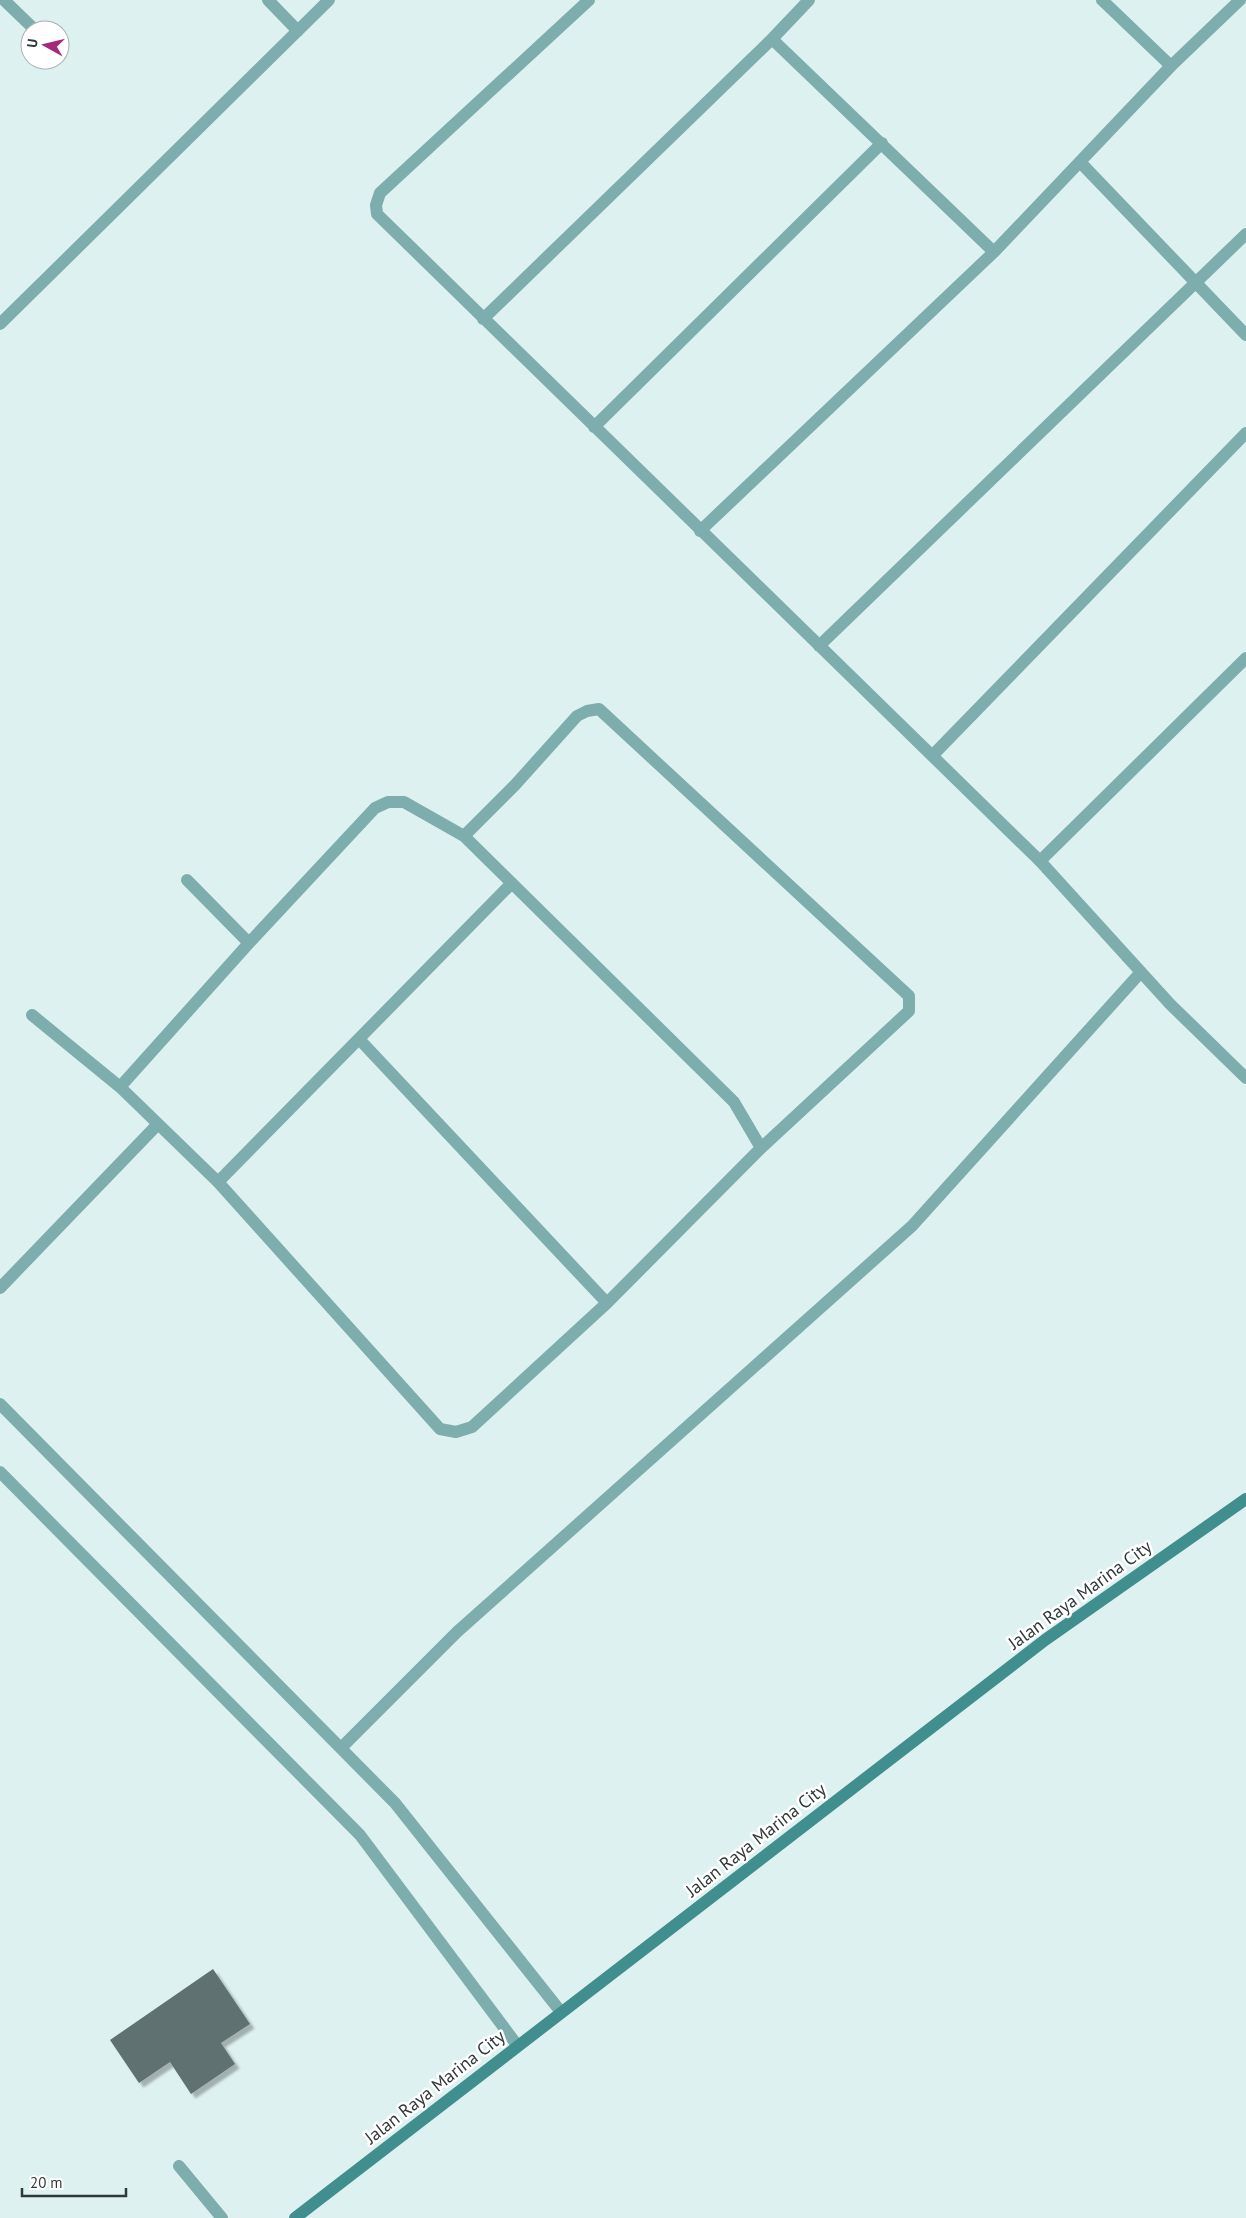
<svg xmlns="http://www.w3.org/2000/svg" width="1246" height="2218" font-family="'PT Sans',sans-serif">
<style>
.building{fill:#5f7171;filter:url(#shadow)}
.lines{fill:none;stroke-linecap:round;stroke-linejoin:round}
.service{stroke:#7eadad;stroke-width:12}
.minor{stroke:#7eadad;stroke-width:12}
.secondary{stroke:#408e8e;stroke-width:12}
.labels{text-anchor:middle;stroke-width:5;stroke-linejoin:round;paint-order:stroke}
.street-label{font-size:18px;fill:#303838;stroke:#fff}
</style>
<defs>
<filter id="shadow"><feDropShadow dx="4.5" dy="4.5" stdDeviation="1" flood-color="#0004"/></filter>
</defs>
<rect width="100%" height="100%" fill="#ddf1f0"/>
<path class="building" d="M213,1969L250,2024L221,2043L235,2064L191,2094L170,2062L139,2083L110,2040Z"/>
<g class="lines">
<path class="service" d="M1040,861L1170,1004L1246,1078
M341,1748L457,1632L912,1226L1141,972
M179,2166L222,2218"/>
<path class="minor" d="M4,0L35,30
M268,0L298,31
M589,0L380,193L376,205L377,214L1040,861L1246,658
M772,39L994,252L1171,66L1102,0
M1171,66L1240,0
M1080,162L1246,335
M483,319L772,39L809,0
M0,324L329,0
M594,427L882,143
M700,531L994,252
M819,646L1246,234
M932,756L1246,433
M187,880L249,943
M512,883L218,1182L120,1087L249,943L375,808L388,802H404L464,836L734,1102L761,1148
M32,1015L120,1087
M359,1039L607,1303
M218,1182L440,1429L456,1432L472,1427L607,1303L761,1148L909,1011V996L599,709L587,711L577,716L515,785L464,836
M0,1288L158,1124
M0,1404L395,1803L561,2012
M0,1472L360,1835L517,2045"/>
<path class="secondary" d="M295,2218L1045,1640L1246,1499"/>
</g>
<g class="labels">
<g class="street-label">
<text transform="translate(1080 1595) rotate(-36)" y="6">Jalan Raya Marina City</text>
<text transform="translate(756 1840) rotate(-38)" y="6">Jalan Raya Marina City</text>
<text transform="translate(435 2087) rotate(-38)" y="6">Jalan Raya Marina City</text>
</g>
</g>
<g transform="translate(45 45) rotate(278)"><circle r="24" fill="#ffffff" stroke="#acafaf"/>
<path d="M0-4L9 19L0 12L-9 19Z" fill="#a7297b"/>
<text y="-8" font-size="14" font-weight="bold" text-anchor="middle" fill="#303838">U</text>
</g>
<path d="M22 2188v8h104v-8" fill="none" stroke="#303838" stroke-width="2.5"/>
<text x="30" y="2188" font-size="15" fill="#303838" stroke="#ffffff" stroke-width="4" paint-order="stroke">20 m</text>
</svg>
